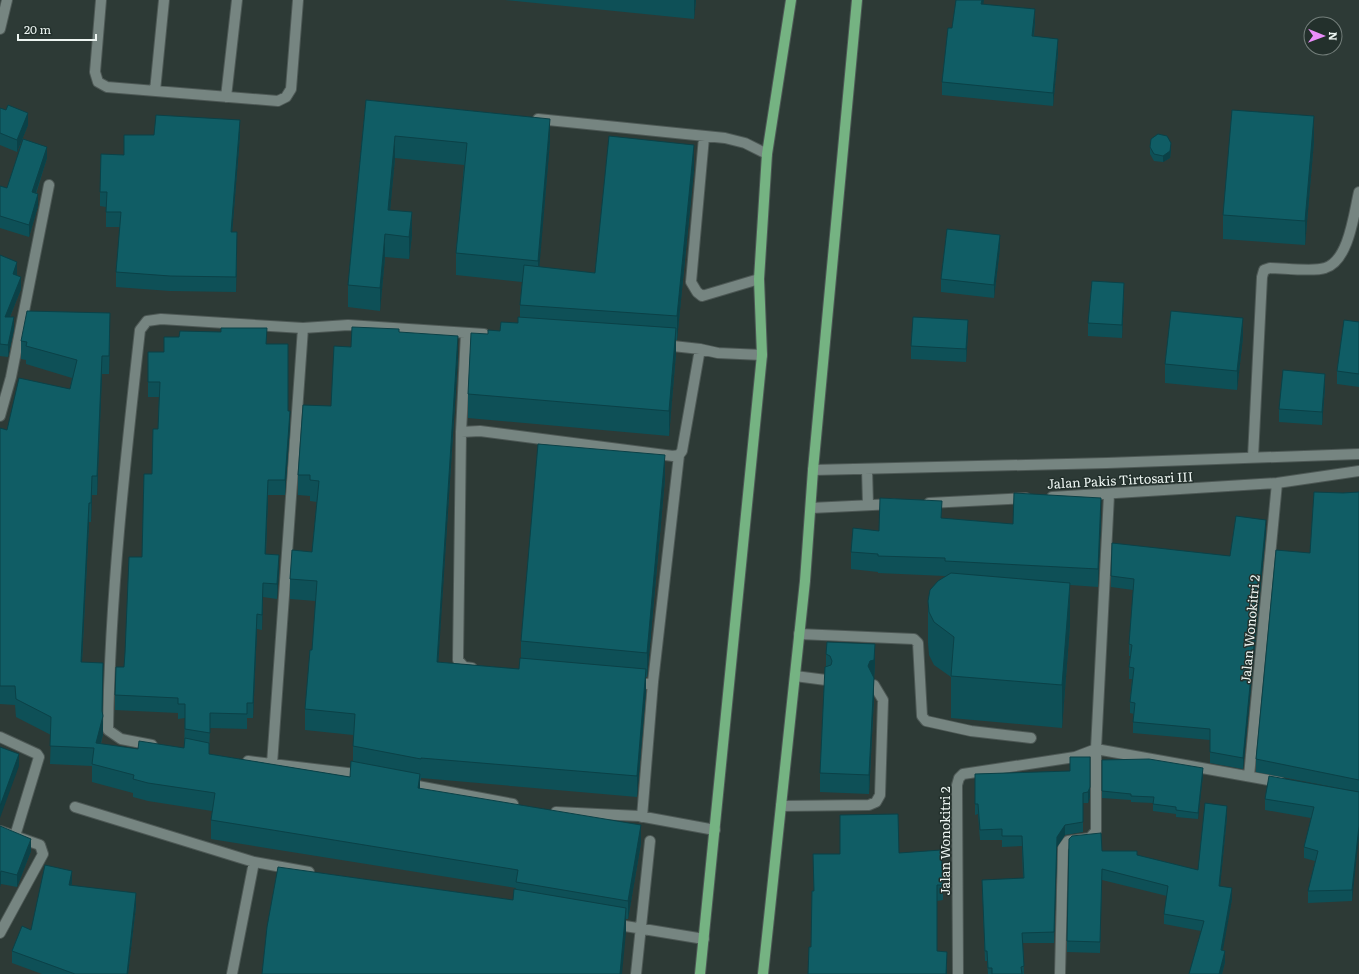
<svg xmlns="http://www.w3.org/2000/svg" width="1359" height="974" font-family="Literata,serif">
<style>
.lines{fill:none;stroke-linecap:round;stroke-linejoin:round}
.service-casing{stroke:#4d5855;stroke-width:12}
.minor-casing{stroke:#4d5855;stroke-width:12}
.primary-casing{stroke:#4d5855;stroke-width:12}
.service{stroke:#768581;stroke-width:10}
.minor{stroke:#768581;stroke-width:10}
.primary{stroke:#75b382;stroke-width:10}
.wall{fill:#0e5057}
.shaded-wall{fill:#0b4147}
.building{fill:#105d65;stroke:#0b4147}
.labels{text-anchor:middle;stroke-width:3;stroke-linejoin:round;paint-order:stroke}
.street-label{font-size:13px;fill:#edf5f2;stroke:#23302c}
</style>
<rect width="100%" height="100%" fill="#2d3a36"/>
<g class="lines">
<g class="service-casing">
<path id="service" d="M101,0L95,72L98,82L107,87L278,101L286,97L291,89L298,0
M155,91L164,0
M226,97L237,0
M538,119L725,138L745,143L767,154
M704,137L691,282L697,292L702,296L759,279
M664,345L700,349L718,353L762,355
M461,432L466,333
M1253,457L1262,277L1264,270L1270,268C1283,268 1314,272 1325,268C1349,261 1354,213 1359,192
M799,634L914,639L918,643L922,716L926,721L971,731L1031,738
M472,668L464,667L458,660L461,432L480,431L673,456L679,455L682,451L700,349
M795,676L826,680
M633,683L648,684L653,682L679,455
M152,745L121,739L108,730C110,596 125,463 140,330L147,321L161,319L303,328L348,325L484,334
M248,761L364,775
M272,764L303,328
M407,784L513,804
M781,806L869,805L876,802L880,795L883,700L874,685
M75,807L254,862L232,974
M556,812L639,816L715,830
M642,817L653,682
M254,862L309,872
M613,924L704,939
M636,974L650,841"/>
</g>
<g class="minor-casing">
<path id="minor" d="M0,29L7,0
M0,416L11,377L49,185
M867,469L868,505
M813,470L1107,463L1359,454
M1109,495L1096,749L1280,782
M1052,497L1277,483L1359,471
M929,503L1026,498
M811,508L893,504
M0,737L37,754L39,757L15,836
M1249,776L1277,483
M0,831L40,845L43,854L0,933
M958,974L957,785L959,778L963,774L1075,757L1096,749V831L1090,838L1068,841L1063,848L1060,974"/>
</g>
<g class="primary-casing">
<path id="primary" d="M700,974L762,355L759,279L767,154L791,0
M763,974L805,581L813,470L857,0"/>
</g>
<use href="#service" class="service"/>
<use href="#minor" class="minor"/>
<use href="#primary" class="primary"/>
</g>
<path class="wall" d="M505,0H696L694,19Z
M983,4L1035,22L1034,36L1058,52L1053,106L942,95V82L952,28Z
M366,100L550,141L539,267L595,273L694,169L677,340H676V353L669,436L468,418V394L488,334L500,331L518,323L520,318V305L522,282L456,275V253L464,165L395,158L390,210L412,235L409,259L385,257L380,311L348,307V285Z
M0,108L28,125L17,152L0,145Z
M154,135H240L232,232L237,247L236,292L170,291L116,287V272L120,227H106V207L100,206V192L124,155Z
M1314,141L1305,245L1223,239V215Z
M1150,147L1171,150L1170,158L1163,162L1154,161L1150,154Z
M47,158L36,194L38,206L29,237L0,228V186L7,188Z
M1000,248L994,298L941,292V279Z
M0,255L17,274V275L21,289L10,317L14,329L8,357L0,356Z
M1124,296L1122,338L1088,336V323Z
M1359,322V387L1337,384V371Z
M110,332L109,374H102L97,495H92L91,522H89L82,662L103,681L102,713L103,734L101,744L138,749L184,748L185,718L178,719V713L115,710V695L124,667L142,557L152,474L158,429L159,397H148V352H164L267,344L288,411L290,426L285,495H268L266,554L279,570L277,599L263,597L262,630L257,629L253,718H247V729L210,728L209,754L350,777L353,762V735L305,730V709L312,650L316,601L290,599V579L312,552L317,502L310,501V496L298,495V475L331,406L351,347L399,332L458,357L438,662L519,669L521,658V641L665,479L647,677H646V690L637,797L421,778V780H420V789L641,843L628,919H626V932L513,900L516,888L211,839V820L212,811L148,801L133,797V793L92,782V766L50,764L51,735L16,717L15,705L0,704V428L7,430L70,389L72,378L26,364V360L21,359V341Z
M968,333L966,362L911,359V346Z
M1243,337L1237,390L1165,383V364Z
M1325,387L1322,425L1279,422V409Z
M1359,492V792L1256,772V759L1310,553L1343,493Z
M1101,516L1098,587L1070,585V625L1062,728L951,718V677L934,665L929,655L928,643V601L945,577V576L878,573V572L851,569V552L879,531L942,518L1013,524Z
M1266,531L1243,769L1210,763V740L1133,733V722L1134,714L1130,713V702L1132,679H1129V667L1130,656H1129V644L1133,590L1111,587V576L1230,556Z
M826,654L875,663L874,679V697L869,794L820,792V773L826,667Z
M1070,757H1090V797L1088,803H1083V832L1065,835L1057,847L1054,943H1023L1024,974H988L987,961H985L982,880L1023,878L1022,846L1002,847V840H980L978,814L975,815V774L1070,771Z
M1102,760L1203,775L1198,819L1176,817V814L1153,811V803L1131,802V800L1102,798Z
M1358,792L1352,901L1308,903V891L1315,861L1304,858V847L1311,818L1265,810V799Z
M1227,816L1220,886L1232,899L1222,951L1225,962L1222,974H1189L1201,931L1164,924V914L1167,896L1102,880L1100,953L1067,952V941L1102,851L1137,855L1198,870Z
M0,826L31,851L17,887L1,884Z
M899,853L943,885V900L937,901V951L947,967V974H808L811,947L814,891Z
M72,883V886L136,906L128,974H42L12,963V951Z"/>
<path class="shaded-wall" d="M694,0H696L694,19Z
M982,0H984L981,17V4Z
M1035,9V22L1032,49V36Z
M1058,39V52L1053,106V93Z
M28,113V125L17,152V140Z
M1314,116V141L1305,245V221Z
M550,119V141L538,283V261Z
M240,120V135L231,247V232Z
M395,136V158L388,232V210Z
M1171,143V150L1170,158L1163,162V156Z
M694,145V169L677,340V316Z
M47,147V158L32,204V192Z
M38,194V206L29,237V225Z
M412,212V235L409,259V237Z
M237,232V247L236,292V277Z
M385,234V257L380,311V288Z
M1000,235V248L994,298V285Z
M17,262V274L13,286V274Z
M21,277V289L5,329V317Z
M1124,283V296L1122,338V325Z
M110,313V332L109,374V356Z
M14,317V329L8,357V345Z
M1243,318V337L1237,390V371Z
M968,320V333L966,362V349Z
M676,328V353L669,436V411Z
M458,336V357L437,683V662Z
M102,356V374L97,495V476Z
M1325,374V387L1322,425V412Z
M290,411V426L285,495V480Z
M665,455V479L647,677V653Z
M92,476V495L91,522V503Z
M268,480V495L265,569V554Z
M1101,498V516L1098,587V569Z
M89,503V522L81,680V662Z
M1266,520V531L1243,769V758Z
M279,555V570L277,599V584Z
M263,583V597L262,630V615Z
M1070,583V625L1062,728V685Z
M257,614V629L253,718V703Z
M875,644V663L874,679V697L869,794L868,666Z
M103,663L102,722L103,716V734L96,761V743Z
M646,669V690L637,797V776Z
M19,754V766L0,818V806Z
M1203,768V775L1198,819V813Z
M420,774V793L418,788Z
M1090,787V797L1088,803V792Z
M1227,806V816L1219,897V886Z
M641,825V843L628,919V901Z
M1065,825V835L1057,847L1054,943L1057,837Z
M1359,826V837L1352,901V890Z
M31,839V851L17,887V875Z
M1,871V884L0,887V875Z
M72,871V883L69,897V885Z
M1232,888V899L1221,961V950Z
M136,893V906L128,974H127Z
M626,908V932L622,974H620Z
M1225,951V962L1222,974H1219Z
M947,952V974H946Z"/>
<path class="building" d="M956,0H982L981,4L1035,9L1032,36L1058,39L1053,93L942,82L948,28H952Z
M366,100L550,119L538,261L456,253L467,143L395,136L388,210L412,212L409,237L385,234L380,288L348,285Z
M8,105L28,113L17,140L0,133V108L6,110Z
M1232,110L1314,116L1305,221L1223,215Z
M156,115L240,120L231,232H237L236,277L170,276L116,272L121,212H106L107,192H100L101,154L124,155V135H154Z
M1158,134L1167,136L1171,143L1170,151L1163,156L1154,154L1150,147L1151,139Z
M609,136L694,145L677,316L520,305L524,265L595,273Z
M23,139L47,147L32,192L38,194L29,225L0,216V186L7,188Z
M947,229L1000,235L994,285L941,279Z
M0,255L17,262L13,274L21,277L5,317H14L8,345L0,344Z
M1092,281L1124,283L1122,325L1088,323Z
M27,311L110,313L109,356H102L97,476H92L91,503H89L81,662L103,663L102,711L103,716L96,743L138,749L139,741L184,748L185,738L209,743V754L350,777L351,761L420,774L418,788L641,825L628,901L516,882L518,870L211,820L215,793L148,783L133,779L134,775L92,764L94,748L50,746L51,717L16,699L15,686H0V428L7,430L19,378L70,389L77,360L26,346L27,342L21,341Z
M1171,311L1243,318L1237,371L1165,364Z
M518,317L676,328L669,411L468,394L471,333L488,334V330L500,331L501,322L518,323Z
M913,317L968,320L966,349L911,346Z
M1344,320L1359,322V374L1337,371Z
M352,327L399,329V332L458,336L437,662L519,669L520,658L646,669L637,776L421,758V759L353,746L355,714L305,709L310,650H312L317,581L290,579L292,550L312,552L319,481L310,480V475H298L303,405L331,406L334,346L351,347Z
M221,328H267L266,344H288V411H290L285,480H268L265,554L279,555L277,584L263,583L262,615L257,614L253,703H247V714L210,713V733L185,729V704H178V698L115,695L116,667H124L125,653L129,557H142L144,474H152L153,429H158L160,382H148V352H164V337H179L180,331L221,332Z
M1283,370L1325,374L1322,412L1279,409Z
M538,444L665,455L647,653L521,641Z
M1314,492L1343,493L1359,492V780L1256,759L1276,550L1310,553Z
M1014,493L1101,498L1098,569L945,561V558L878,556V554L851,552L853,528L879,531L880,498L942,501L941,518L1013,524Z
M1236,516L1266,520L1243,758L1210,752V729L1133,722L1135,703L1130,702L1134,668L1129,667L1132,645L1129,644L1134,579L1111,576L1112,543L1230,556Z
M951,573L1070,583L1062,685L951,676L954,637L934,622L929,612L928,601L930,590L938,581Z
M827,642L875,644L874,660L870,661L868,666L874,678L869,775L820,773L825,667L831,665L832,661L830,656L826,654Z
M0,747L19,754L0,806Z
M1070,757H1090V787L1088,792L1083,793V822L1065,825L1057,837L1054,932L1022,933L1024,966L1021,967L1022,974H992V968H988L987,951H985L982,880L1024,878L1022,836H1002V829L980,830L978,804H975V774L1070,771Z
M1149,759L1203,768L1198,813L1176,810V807L1153,804L1154,797L1131,796V794L1102,791V760Z
M1269,776L1359,792V826L1352,890L1308,891L1318,851L1304,847L1314,807L1265,799Z
M1205,803L1227,806L1219,886L1232,888L1221,950L1225,951L1219,974H1189L1204,921L1164,914L1168,886L1102,869L1100,942L1067,941L1069,839L1072,836L1101,833L1102,851H1137V855L1198,870Z
M898,814L899,853L941,850L943,885H937V951L947,952L946,974H808L809,947H811L812,891H814L813,854H840V815Z
M0,826L31,839L17,875L1,871L0,875Z
M45,865L72,871L69,885L136,893L127,974H75L12,951L22,926L31,930Z
M278,867L513,900L514,889L626,908L620,974H262L267,927Z"/>
<g class="labels">
<g class="street-label">
<text transform="translate(1120 480) rotate(-3)" y="5">Jalan Pakis Tirtosari III</text>
<text transform="translate(1250 629) rotate(-85)" y="5">Jalan Wonokitri 2</text>
<text transform="translate(945 841) rotate(-90)" y="5">Jalan Wonokitri 2</text>
</g>
</g>
<g transform="translate(1323 36) rotate(91)"><circle r="19" fill="#23302c" stroke="#747f7b"/>
<path d="M0-3L7 15L0 10L-7 15Z" fill="#eb8dfc"/>
<text y="-6" font-size="11" font-weight="bold" text-anchor="middle" fill="#edf5f2">N</text>
</g>
<path d="M18 34v6h78v-6" fill="none" stroke="#edf5f2" stroke-width="2"/>
<text x="24" y="34" font-size="12" fill="#edf5f2" stroke="#23302c" stroke-width="3" paint-order="stroke">20 m</text>
</svg>
